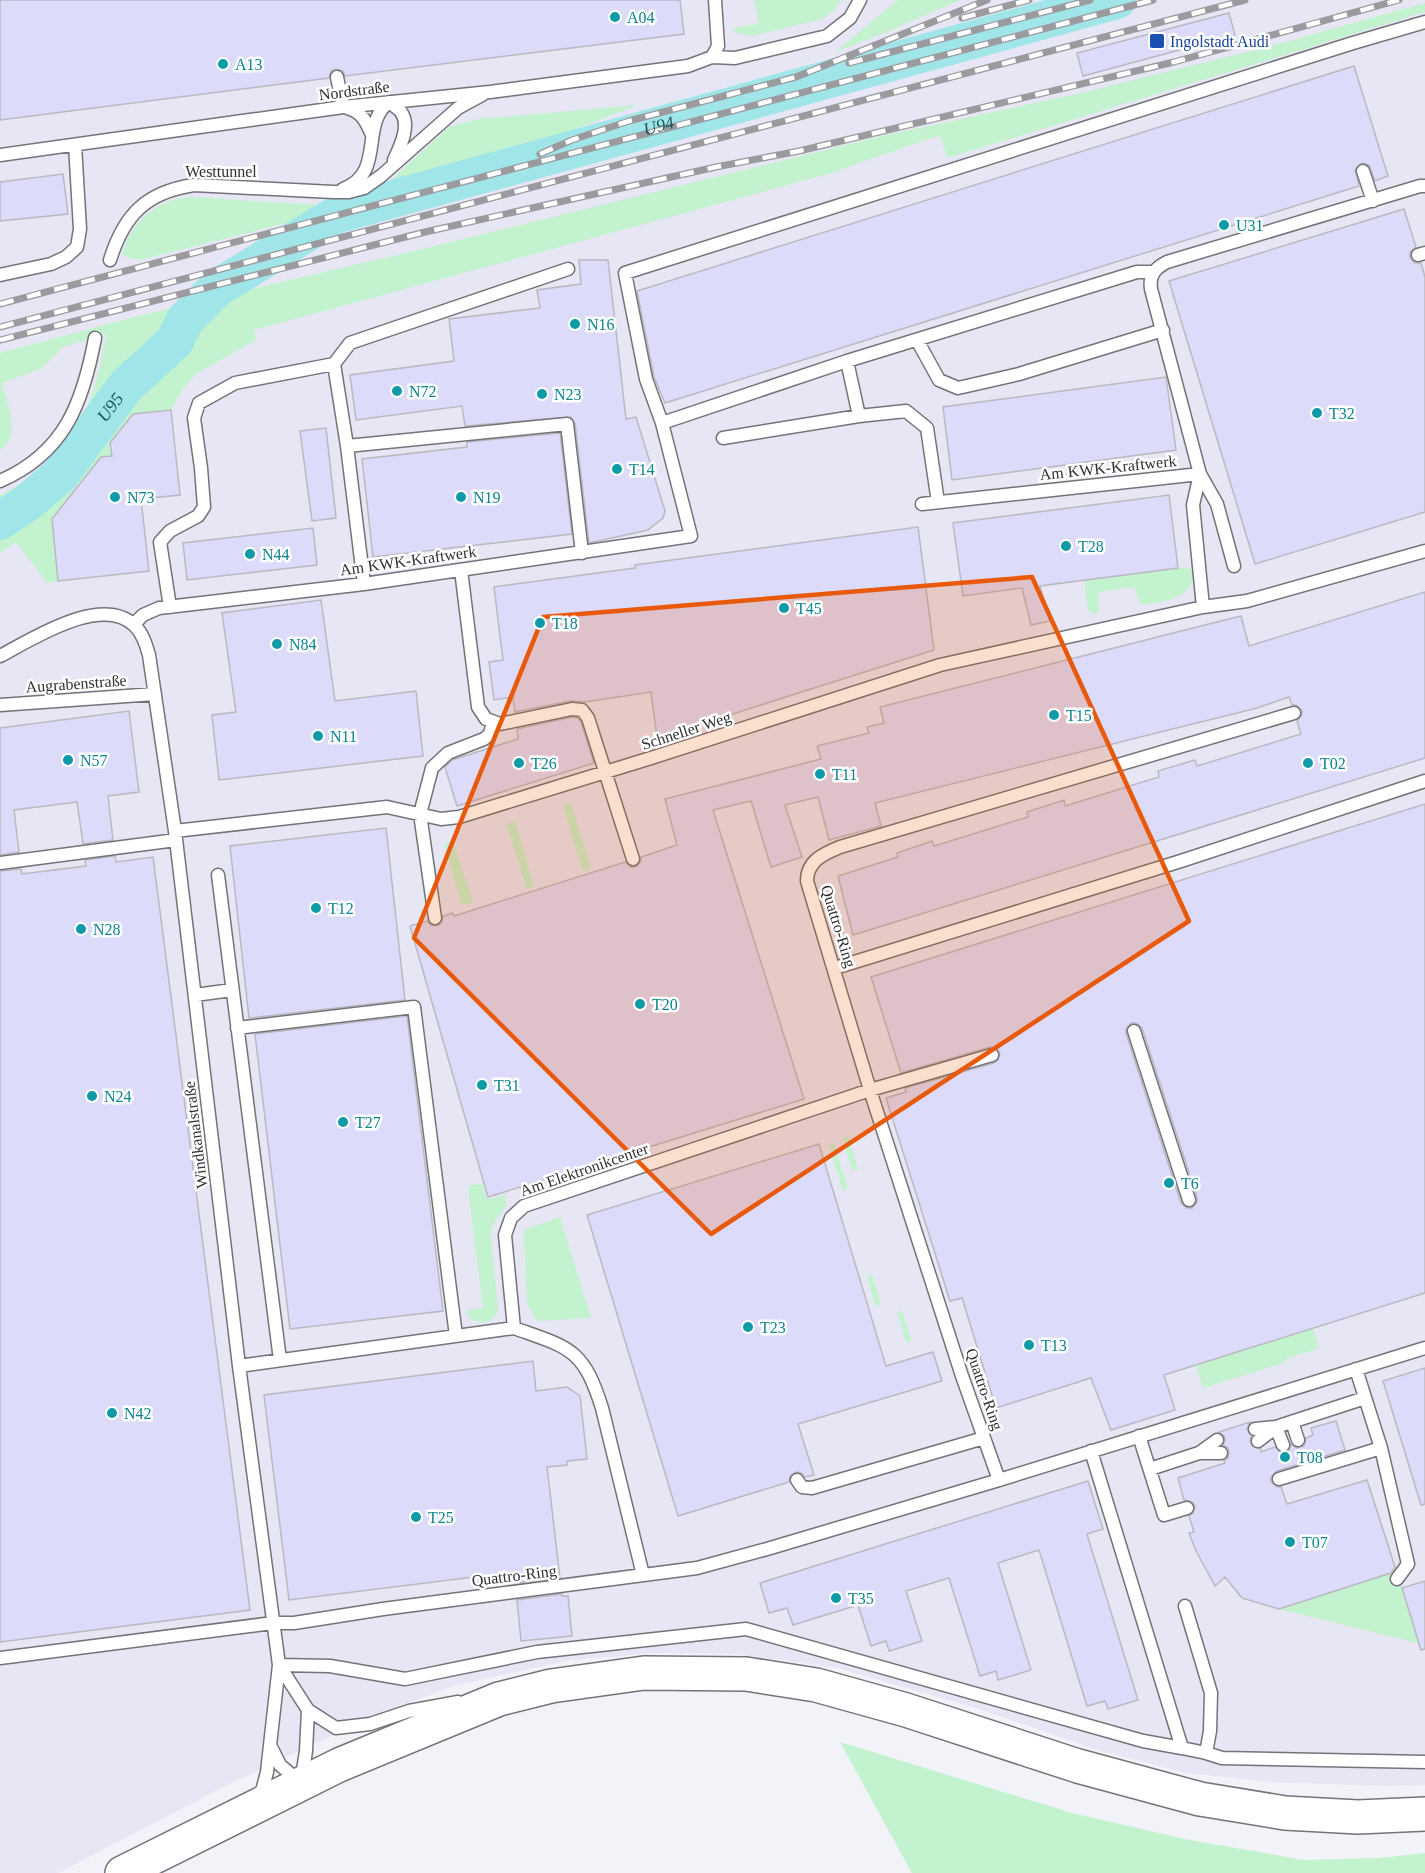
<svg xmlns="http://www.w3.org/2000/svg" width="1425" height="1873" font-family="'Times New Roman',serif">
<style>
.built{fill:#e6e6f4}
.green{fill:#c3f3ce}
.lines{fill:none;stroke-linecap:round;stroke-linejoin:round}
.stream{stroke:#7eafb2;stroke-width:6}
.river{stroke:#a0e6e9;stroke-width:38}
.building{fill:#dcdbf9;stroke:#bab9c1;stroke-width:1.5;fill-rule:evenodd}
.lane-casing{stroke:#737379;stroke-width:15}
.secondary-casing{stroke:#737379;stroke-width:36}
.lane{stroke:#fff;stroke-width:12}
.secondary{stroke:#fff;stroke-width:33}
.rail-casing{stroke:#9a9a9f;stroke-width:7}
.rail{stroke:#fff;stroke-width:4.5;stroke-dasharray:14;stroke-linecap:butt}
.marked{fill:#e8590c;fill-opacity:0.2;stroke:#e8590c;stroke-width:4.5;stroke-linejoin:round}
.culture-dot{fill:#0f9aa8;stroke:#fff;stroke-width:2}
.transit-dot{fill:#1a4fb4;stroke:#fff;stroke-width:2}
.labels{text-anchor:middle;stroke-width:5;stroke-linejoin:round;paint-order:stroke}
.culture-label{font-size:16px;fill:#0d838f;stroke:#fff;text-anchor:start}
.transit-label{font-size:16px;fill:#164399;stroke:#fff;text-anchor:start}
.street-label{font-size:16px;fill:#303033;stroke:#fff}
.water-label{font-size:18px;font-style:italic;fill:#195558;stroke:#fff}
</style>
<rect width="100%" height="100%" fill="#f2f2f9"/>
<path class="built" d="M0,0H1425V1785L1385,1786L1273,1782L1186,1773L1101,1751L982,1710L838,1668L736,1654L657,1653L570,1660L453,1686L365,1720L225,1786L58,1873H0Z"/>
<path class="green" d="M754,0H841L834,10L822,19L752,36L737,33L732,28L759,24Z
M898,0H960L877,36L835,52Z
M1425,3V12L947,158L940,135L828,174L254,330L256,340L196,374L182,390L171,410L133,414L110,443L112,456L101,457L52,519L58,581L47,583L16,542L0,553V495C75,459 93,411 106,334L63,347L41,369L2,383C7,403 22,436 0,450V353L142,315L418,250L887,135L1081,93L1271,46Z
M638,105L549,139L491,167L338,210L140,260L122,256C127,231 146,209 171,201C191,194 215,199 236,200C269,202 303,204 337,206L358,201L378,192L449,127L478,119Z
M1178,568L1196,569C1191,591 1182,598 1160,602C1153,603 1147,604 1140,604L1134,587L1098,592L1099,612L1093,615L1088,609L1084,580Z
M571,804L591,869L583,872L563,806Z
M515,821L534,887L527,889L506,824Z
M453,841L473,903L462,905L444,843Z
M848,1136L858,1169L852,1171L843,1138Z
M834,1143L848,1189L843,1191L829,1145Z
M482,1184L487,1199L505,1195L507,1204L492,1226L491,1238L498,1310C494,1324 478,1326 468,1316L467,1310L483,1308L468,1188L471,1185Z
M560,1217L591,1318L537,1321L527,1304L524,1230Z
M872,1274L881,1305L875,1306L867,1276Z
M902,1310L911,1341L906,1342L897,1312Z
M1313,1328L1319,1348L1285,1359L1286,1362L1203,1388L1196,1365Z
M1393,1572L1402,1588L1416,1633L1425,1645L1279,1609Z
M840,1742L1072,1813L1185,1839L1304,1860L1380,1858L1425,1853V1873H912Z"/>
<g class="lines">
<path class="stream" d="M0,519L27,503L60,475L126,386L156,358"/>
<path class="river" id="s1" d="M0,521L27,503L60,475L126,386L175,341L185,320L217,288L338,214L1117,0"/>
</g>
<path class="building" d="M0,0H680L684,34L345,76L343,71L336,69L331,71L329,78L0,120Z
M1229,13L1235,35L1083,76L1077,53Z
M1354,66L1388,176L1375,181L1369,165L1361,163L1355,170L1359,186L665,403L654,377L637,291Z
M63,174L68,214L0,221V182Z
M1404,209L1416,247L1410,252V258L1415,263H1421L1425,277V512L1255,564L1169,281Z
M579,260H608L626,419L636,417L665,511L663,518L648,530L589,543L575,423L571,417L465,426L462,406L356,420L350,375L454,361L449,319L540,308L537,290L581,284Z
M1166,377L1176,450L952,480L943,407Z
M171,410L180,495L141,499L149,571L58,581L52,519L101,457L112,456L110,443L133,414Z
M326,428L336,518L312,521L300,431Z
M560,433L572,534L373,557L362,459L467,447V442Z
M1169,495L1178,568L1040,586L1050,621L1031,625L1022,588L963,596L953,523Z
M918,527L934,650L657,738L651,692L585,702L570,701L515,712L513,697L494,700L489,662L503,660L494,587L635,568V565Z
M313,528L317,565L187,580L183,543Z
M1425,592V758L853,935L838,876L898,857L897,853L932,841L934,846L1028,817L1027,812L1064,800L1065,806L1159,777L1158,771L1195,760L1197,766L1301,734L1297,721L1302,715V710L1296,705H1292L1289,697L1257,708L875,803L881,826L829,840L818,797L785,805L802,857L771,867L751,801L713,810L804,1099L488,1197L410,926L427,921L431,925L437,926L442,922L443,916L453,913L454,916L625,862L631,867H636L641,861V857L677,845L665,799L821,759L817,746L869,733L867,727L884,723L880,707L1241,616L1249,646Z
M321,600L335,701L416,691L423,756L219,780L212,715L236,712L222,613Z
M129,711L139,792L108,796L113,840L83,844L77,802L14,810L19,852L0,855V728Z
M572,717L578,718L581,722L594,763L457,806L445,767L452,760L518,739L517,729Z
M1425,804V1293L1164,1375L1175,1410L1111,1430L1091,1378L996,1408L962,1298L950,1301L886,1098L906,1092L905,1088L994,1063L998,1060L1000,1053L997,1049L990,1047L901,1073L871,977ZM1131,1023H1136L1142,1028L1197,1197V1202L1192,1208H1187L1181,1203L1126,1034V1029Z
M386,828L405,1000L249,1018L230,846Z
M115,856L116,862L153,857L250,1610L0,1642V871L21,869L22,874L86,866L85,860Z
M407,1016L443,1311L290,1329L255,1034Z
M819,1144L886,1366L933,1352L942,1381L798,1424L814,1475L805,1477L801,1473L796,1472L790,1476L789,1482L678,1516L587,1215Z
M533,1361L536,1391L567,1387L580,1396L587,1459L567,1461V1465L547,1467L560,1578L515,1583L514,1572L289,1600L264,1395Z
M1425,1368V1504L1421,1505L1383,1381Z
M1336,1421L1345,1450L1277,1471L1271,1477V1482L1277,1487H1281L1287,1504L1367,1480L1395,1567L1391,1573L1279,1609L1242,1598L1225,1577L1215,1586L1196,1551L1189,1533L1194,1532L1189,1516L1193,1513L1195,1506L1192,1502L1184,1500L1178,1478L1225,1463L1224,1461L1228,1458L1229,1452L1228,1448L1223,1445L1225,1440L1224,1436L1219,1432L1250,1422L1247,1429L1251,1436L1250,1441L1252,1446L1261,1449V1452L1275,1447L1282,1453L1289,1451L1291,1444L1297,1448L1304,1446L1306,1438L1313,1435L1311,1428Z
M1088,1481L1103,1529L1087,1534L1138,1700L1108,1709L1105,1701L1087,1706L1039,1550L998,1563L1031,1670L998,1680L996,1671L980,1676L949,1578L906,1591L922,1641L889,1651L886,1641L871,1646L858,1605L793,1625L787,1608L769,1613L760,1583Z
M1425,1581V1649L1421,1650L1402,1588Z
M562,1594V1596H568L572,1636L521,1641L517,1600Z"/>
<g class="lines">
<g class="lane-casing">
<path id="lane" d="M712,57L735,58L827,36L850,18L860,0
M712,57L718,46L715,0
M337,77L343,107
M389,102C392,105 398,108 401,112C411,125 400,147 394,160
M347,108C362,112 366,121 372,135
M0,155L343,107L490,92L688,66L712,57
M1363,171L1373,201
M343,189C386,173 359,125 389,102
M1418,255L1425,253
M110,260C124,215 146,192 194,185L333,192H349L364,188L381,176L458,108L482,95
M0,275L51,264L66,257L77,247L80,229L75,145
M917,340L939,380L958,388L1019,374L1163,330
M847,361L859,416
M334,364L347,446
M662,423L646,379L625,273L1353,43L1425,22
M723,438L859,416L906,411L927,428L938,502
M1200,474L1193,505L1203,607
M0,481C65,453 83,402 95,338
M922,504L1200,474
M1234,566L1217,504L1200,474L1151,289C1149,275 1155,268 1167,262L1420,186H1425
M461,570L478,707L486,719L500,724L572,709L582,710L588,718L633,859
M364,584L347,446L567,424L582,553
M170,607L160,542L170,531L198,516L204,507L201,468L194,418L199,403L235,383L334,364L350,343L568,269
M134,624L143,615L159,608L364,584L691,536L662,423L847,361L1137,272H1152
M0,656C31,640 102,593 135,626C143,634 146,645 149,655L175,831L239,1366L279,1665L267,1772L260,1799
M0,705L155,694
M175,831L387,807L441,819L459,817L651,758L940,665L1203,607L1247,601L1425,551
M0,863L176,840
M218,875L280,1360
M435,918L420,814L432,768L448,753L484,739L490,734L493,722
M835,968L1181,861L1425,781
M195,995L232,990
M237,1028L414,1007L456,1336
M1134,1031L1189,1200
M514,1328C570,1348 583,1348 602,1408L643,1575
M239,1366L514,1328L505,1235L511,1218L524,1206L870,1090L992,1055
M1356,1369L1381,1448L1408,1564L1397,1579
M1292,1422L1298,1440
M1276,1427L1283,1445
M1255,1429L1276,1427L1365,1398
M1139,1436L1164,1515L1187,1508
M1258,1441L1275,1428
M1091,1451L1182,1748L1206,1753L1210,1731L1211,1693L1185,1606
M1199,1453H1221
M1150,1469L1199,1453L1217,1440
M1279,1479L1381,1448
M797,1480L802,1487L812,1488L984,1438
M999,1480L962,1376L870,1090L807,881C807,861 823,854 840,847L1294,713
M0,1658L273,1623H294L383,1609L697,1568L767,1549L999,1480L1425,1348
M279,1665L330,1666L405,1679L537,1652L746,1629L1143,1741L1182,1748
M279,1665L308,1710L336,1728L370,1724L409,1711L458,1702
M270,1745L280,1765L301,1783L306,1751L308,1710
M1206,1753L1222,1758L1425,1762"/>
</g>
<g class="secondary-casing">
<path id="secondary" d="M122,1873L339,1765L499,1699L551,1686L644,1673L746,1674L816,1685L906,1710L1078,1766L1200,1799L1285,1813L1358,1817L1425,1814"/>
</g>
<use href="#lane" class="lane"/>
<use href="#secondary" class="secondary"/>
<g class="rail-casing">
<path id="rail" d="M962,18L1029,0
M849,63L1090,0
M540,154L572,140L629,121L796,77L987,0
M0,304L1153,0
M0,327L1245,0
M0,340L425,232L716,167L799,151L1174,62L1399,0"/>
</g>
<use href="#rail" class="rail"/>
</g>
<path class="marked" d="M1032,577L1189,921L711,1234L414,938L543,617Z"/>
<g class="culture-dot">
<circle cx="615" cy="17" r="6"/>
<circle cx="223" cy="64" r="6"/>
<circle cx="1224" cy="225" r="6"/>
<circle cx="575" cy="324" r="6"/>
<circle cx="397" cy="391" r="6"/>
<circle cx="542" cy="394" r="6"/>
<circle cx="1317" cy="413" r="6"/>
<circle cx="617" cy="469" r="6"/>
<circle cx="115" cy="497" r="6"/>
<circle cx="461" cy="497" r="6"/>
<circle cx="1066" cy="546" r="6"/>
<circle cx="250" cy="554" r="6"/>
<circle cx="784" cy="608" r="6"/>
<circle cx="540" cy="623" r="6"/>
<circle cx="277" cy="644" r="6"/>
<circle cx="1054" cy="715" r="6"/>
<circle cx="318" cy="736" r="6"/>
<circle cx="68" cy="760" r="6"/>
<circle cx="519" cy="763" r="6"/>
<circle cx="1308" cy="763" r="6"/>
<circle cx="820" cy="774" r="6"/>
<circle cx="316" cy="908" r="6"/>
<circle cx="81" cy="929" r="6"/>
<circle cx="640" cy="1004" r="6"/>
<circle cx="482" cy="1085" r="6"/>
<circle cx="92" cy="1096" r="6"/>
<circle cx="343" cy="1122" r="6"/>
<circle cx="1169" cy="1183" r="6"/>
<circle cx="748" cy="1327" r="6"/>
<circle cx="1029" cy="1345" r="6"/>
<circle cx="112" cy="1413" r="6"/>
<circle cx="1285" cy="1457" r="6"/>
<circle cx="416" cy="1517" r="6"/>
<circle cx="1290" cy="1542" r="6"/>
<circle cx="836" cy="1598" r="6"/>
</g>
<rect class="transit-dot" x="1149" y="33" width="16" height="16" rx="3"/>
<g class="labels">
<g class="culture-label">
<text x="627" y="23">A04</text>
<text x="235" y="70">A13</text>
<text x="1236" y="231">U31</text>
<text x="587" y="330">N16</text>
<text x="409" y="397">N72</text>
<text x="554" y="400">N23</text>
<text x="1329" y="419">T32</text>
<text x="629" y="475">T14</text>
<text x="127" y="503">N73</text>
<text x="473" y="503">N19</text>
<text x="1078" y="552">T28</text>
<text x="262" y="560">N44</text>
<text x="796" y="614">T45</text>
<text x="552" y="629">T18</text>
<text x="289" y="650">N84</text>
<text x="1066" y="721">T15</text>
<text x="330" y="742">N11</text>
<text x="80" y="766">N57</text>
<text x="531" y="769">T26</text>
<text x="1320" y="769">T02</text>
<text x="832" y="780">T11</text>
<text x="328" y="914">T12</text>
<text x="93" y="935">N28</text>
<text x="652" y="1010">T20</text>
<text x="494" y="1091">T31</text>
<text x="104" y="1102">N24</text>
<text x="355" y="1128">T27</text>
<text x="1181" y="1189">T6</text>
<text x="760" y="1333">T23</text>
<text x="1041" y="1351">T13</text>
<text x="124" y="1419">N42</text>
<text x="1297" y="1463">T08</text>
<text x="428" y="1523">T25</text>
<text x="1302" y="1548">T07</text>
<text x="848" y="1604">T35</text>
</g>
<g class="transit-label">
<text x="1170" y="47">Ingolstadt Audi</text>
</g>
<g class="street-label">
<text transform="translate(354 90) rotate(-7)" y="6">Nordstraße</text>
<text x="221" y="177">Westtunnel</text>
<text transform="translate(1108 467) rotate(-6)" y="6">Am KWK-Kraftwerk</text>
<text transform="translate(408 560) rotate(-8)" y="6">Am KWK-Kraftwerk</text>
<text transform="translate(76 683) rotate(-4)" y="6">Augrabenstraße</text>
<text transform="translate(686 730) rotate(-18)" y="6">Schneller Weg</text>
<text transform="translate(839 926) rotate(73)" y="6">Quattro-Ring</text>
<text transform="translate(195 1135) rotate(-97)" y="6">Windkanalstraße</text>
<text transform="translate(584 1169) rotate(-19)" y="6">Am Elektronikcenter</text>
<text transform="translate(985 1389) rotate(71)" y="6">Quattro-Ring</text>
<text transform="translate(514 1575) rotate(-7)" y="6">Quattro-Ring</text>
</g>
<g class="water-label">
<text dy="6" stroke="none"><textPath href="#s1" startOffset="796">U94</textPath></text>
<text dy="6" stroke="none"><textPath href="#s1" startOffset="160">U95</textPath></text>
</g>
</g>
</svg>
